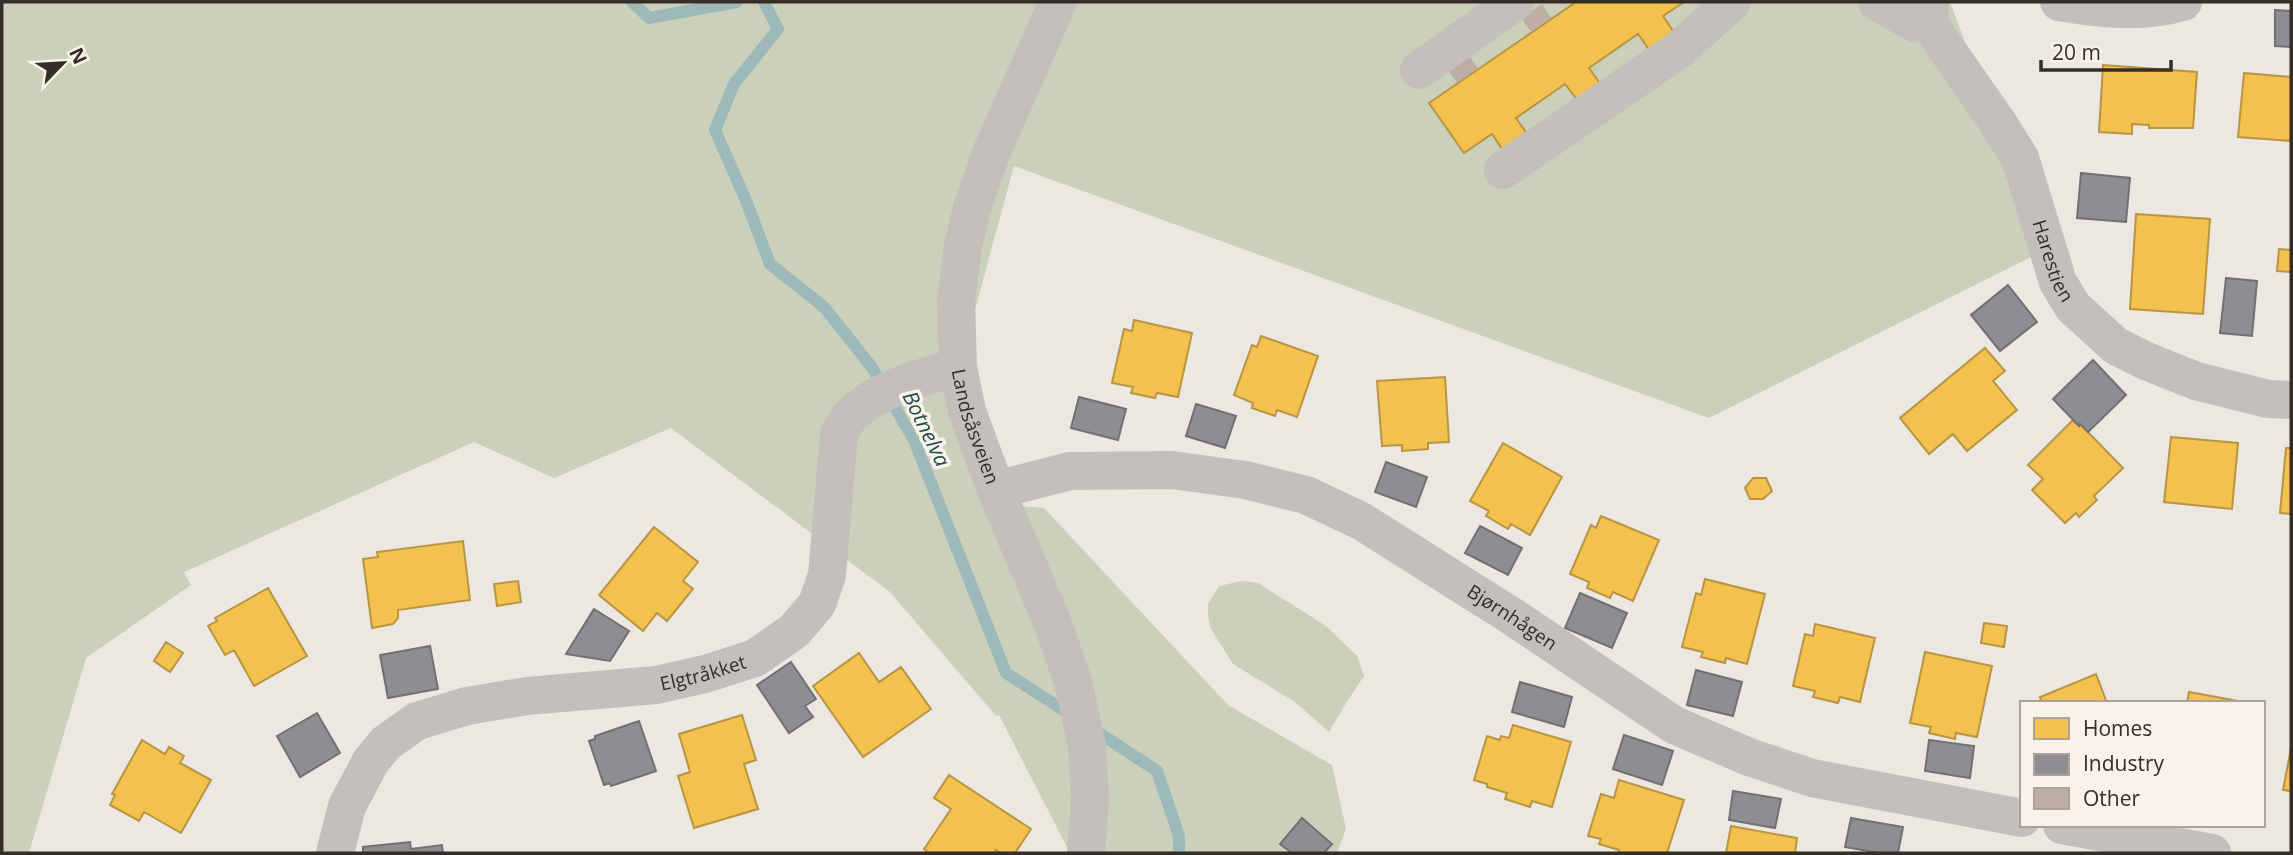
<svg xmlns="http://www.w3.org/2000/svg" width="2293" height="855" font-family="'Open Sans',sans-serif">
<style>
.green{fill:#cbd0bb}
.homes{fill:#f2c14e;stroke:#b99543;stroke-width:2}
.industry{fill:#8d8d92;stroke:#727072;stroke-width:2}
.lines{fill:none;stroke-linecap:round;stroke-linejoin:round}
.stream{stroke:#9eb9ba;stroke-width:12}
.building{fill:#beada4}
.minor{stroke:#c4bfba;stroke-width:38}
.labels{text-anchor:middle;stroke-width:7;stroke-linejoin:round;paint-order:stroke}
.street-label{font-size:19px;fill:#342d28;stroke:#f8f2e8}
.water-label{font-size:21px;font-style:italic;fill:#214b52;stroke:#f8f2e8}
</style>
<rect width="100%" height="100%" fill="#ece7e0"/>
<path class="green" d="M2,2H1950L2043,251L1709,418L1014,166L960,365L1022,506L1044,508L1228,705L1332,765L1346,829L1337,853H1070L999,715L996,716L890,592L671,428L554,478L474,442L184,572L191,585L86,658L29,853H2Z
M1242,581L1258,583L1326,626L1357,656L1364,676L1346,703L1329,732L1295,702L1233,664L1211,629L1208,616V604L1219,586Z"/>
<path class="homes" d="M1576,2H1684L1663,16L1675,34L1650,51L1638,34L1589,68L1601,85L1578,101L1565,84L1516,118L1528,135L1504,152L1492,134L1464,153L1429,103Z
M2103,65L2197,72L2193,128H2149V125L2132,124V134L2099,132Z
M2244,73L2291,77V141L2238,137Z
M2136,214L2210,219L2203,314L2130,309Z
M2279,249L2291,250V272L2277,271Z
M1134,320L1192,333L1178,397L1157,393L1155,398L1131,393L1133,387L1112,383L1124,329L1132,331Z
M1261,336L1318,356L1297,417L1277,410L1275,416L1252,408L1253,403L1234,395L1252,345L1257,347Z
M1985,348L2005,371L1993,381L2017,410L1967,451L1953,434L1929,454L1900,418Z
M1445,377L1449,442L1428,443V449L1402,451V445L1382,446L1377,381Z
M2073,420L2079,426L2080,424L2123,468L2094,496L2097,500L2079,517L2076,513L2065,523L2032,490L2043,479L2028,465Z
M2171,437L2238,443L2232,509L2164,502Z
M1503,443L1562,477L1530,535L1511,524L1508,529L1486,516L1489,511L1470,501Z
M2286,448H2291V514L2280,513Z
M1753,478H1766L1772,491L1763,499H1750L1745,488Z
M1601,516L1659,540L1633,601L1613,592L1610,598L1587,588L1589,582L1570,574L1591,525L1596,528Z
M654,527L698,562L683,581L693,589L667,621L657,613L643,631L599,595Z
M463,541L470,600L398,610V618L393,624L372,628L363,559L378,557L377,552Z
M1705,579L1765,594L1747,664L1726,658L1725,663L1701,657L1703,652L1682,647L1696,593L1701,595Z
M518,581L521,602L497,606L494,584Z
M268,588L307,656L254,686L234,650L225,655L208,626L217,621L215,618Z
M1984,623L2007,626L2004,647L1981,643Z
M1815,624L1875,638L1860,702L1840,697L1838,703L1813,697L1815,691L1793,686L1805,634L1813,636Z
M166,642L183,653L170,672L154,661Z
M1925,652L1992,666L1977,737L1956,733L1955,739L1929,733L1931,727L1910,723Z
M859,653L879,682L901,667L931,709L863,757L813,686Z
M2096,674L2107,703H2042L2040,697Z
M2189,692L2249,703H2187Z
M742,715L756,760L744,764L758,809L694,828L678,776L690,772L679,734Z
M1513,725L1571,742L1552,807L1532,801L1530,807L1505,799L1507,793L1487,787V784L1474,780L1487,736L1500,740L1501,736L1509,738Z
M142,740L165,754L169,747L184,756L180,763L211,780L181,833L144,812L139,821L110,805L115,795L112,794Z
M2291,748V791L2283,790Z
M949,775L1031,829L1015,853H1000L996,850L994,853H929L924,849L951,809L934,798Z
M1619,780L1684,800L1667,853H1618L1619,850L1599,844L1601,839L1588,836L1601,794L1614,798Z
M1731,826L1797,838L1795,853H1726Z"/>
<path class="industry" d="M2275,10L2291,11V47L2275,46Z
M2081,173L2130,178L2126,222L2077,218Z
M2226,278L2257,281L2252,336L2220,333Z
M2008,285L2037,322L2000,351L1971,315Z
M2093,360L2126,395L2088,432L2080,424L2079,426L2053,399Z
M1079,397L1126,409L1118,440L1071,428Z
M1196,404L1236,416L1225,448L1186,436Z
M1386,462L1427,477L1416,507L1375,492Z
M1480,526L1522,548L1508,575L1465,553Z
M1580,593L1627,613L1612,648L1565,628Z
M594,609L629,631L610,661L566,654Z
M430,646L438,689L388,698L380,655Z
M791,662L816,699L805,706L813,717L789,733L757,685Z
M1696,670L1742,682L1733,716L1687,705Z
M1520,682L1572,697L1564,727L1512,712Z
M317,713L340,753L300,777L277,736Z
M639,721L656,771L611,786L610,783L604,785L589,741L595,739V736Z
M1624,735L1673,751L1662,785L1613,769Z
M1929,740L1974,746L1970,778L1925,771Z
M1733,791L1781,799L1775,828L1729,820Z
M1302,818L1332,844L1324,853H1292L1280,844Z
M1851,818L1903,827L1898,853H1879L1845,847Z
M410,842L411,849L442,845L443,853H363V847Z"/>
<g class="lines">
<path class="stream" d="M632,2L649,18L737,2
M764,2L778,29L734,84L715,130L745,198L770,264L824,307L871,366L914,440L1006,673L1071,715
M1093,729L1157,771L1179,836V853"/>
</g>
<path class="building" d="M1542,4L1551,18L1531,32L1521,18Z
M1468,54L1478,68L1457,83L1447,68Z"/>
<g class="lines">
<g class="minor">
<path id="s1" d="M1058,2L992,151L972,208L963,246L956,301L958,367L967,411L996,490L1053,624L1073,682L1087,746L1090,799L1086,853"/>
<path d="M1877,2L1915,23L1929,24"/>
<path id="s2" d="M1930,2L1929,24L1996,120L2020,158L2058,282L2073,307L2116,346L2146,361L2196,381L2268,399L2291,400"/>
<path d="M2059,2C2101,9 2141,14 2183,2"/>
<path d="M1419,70L1515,2"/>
<path d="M1503,170L1680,49L1732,2"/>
<path id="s3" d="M996,490L1070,471L1172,470L1245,480L1306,495L1361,521L1510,615L1674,725L1749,757L1812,778L2022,818"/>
<path d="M2062,825L2212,853"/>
<path id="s4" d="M335,853L347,806L371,761L386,743L417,721L467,706L527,696L656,685L705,674L755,658L794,631L817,604L827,575L839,434C843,428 846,420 851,415C878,388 922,378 958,367"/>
</g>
</g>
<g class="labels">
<g class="street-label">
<text dy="7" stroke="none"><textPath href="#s2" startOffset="292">Harestien</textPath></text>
<text dy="7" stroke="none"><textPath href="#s1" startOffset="446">Landsåsveien</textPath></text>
<text dy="7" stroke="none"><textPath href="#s3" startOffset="555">Bjørnhågen</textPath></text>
<text dy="7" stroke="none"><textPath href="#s4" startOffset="452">Elgtråkket</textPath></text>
</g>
<g class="water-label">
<text transform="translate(926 429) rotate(64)" y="7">Botnelva</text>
</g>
</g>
<rect width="2293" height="855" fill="none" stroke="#342d28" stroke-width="7"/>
<rect x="2020" y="701" width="245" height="126" fill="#f8f2e8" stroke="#aaa39b" stroke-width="2"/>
<rect x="2034" y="718" width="35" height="21" fill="#f2c14e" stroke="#aaa39b" stroke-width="2"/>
<text x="2083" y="736" font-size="21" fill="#342d28">Homes</text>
<rect x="2034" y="754" width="35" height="21" fill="#8d8d92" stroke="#aaa39b" stroke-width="2"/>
<text x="2083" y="771" font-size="21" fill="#342d28">Industry</text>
<rect x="2034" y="788" width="35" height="21" fill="#beada4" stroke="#aaa39b" stroke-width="2"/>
<text x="2083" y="806" font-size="21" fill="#342d28">Other</text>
<g transform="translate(63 63) rotate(65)" stroke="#f8f2e8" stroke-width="5" paint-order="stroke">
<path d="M0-5L12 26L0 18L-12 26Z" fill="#342d28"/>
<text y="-10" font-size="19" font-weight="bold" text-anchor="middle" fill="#342d28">N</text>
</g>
<path d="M2041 60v10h130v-10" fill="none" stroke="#342d28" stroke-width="3.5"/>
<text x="2052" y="60" font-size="21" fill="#342d28" stroke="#f8f2e8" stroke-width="5" paint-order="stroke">20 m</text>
</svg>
